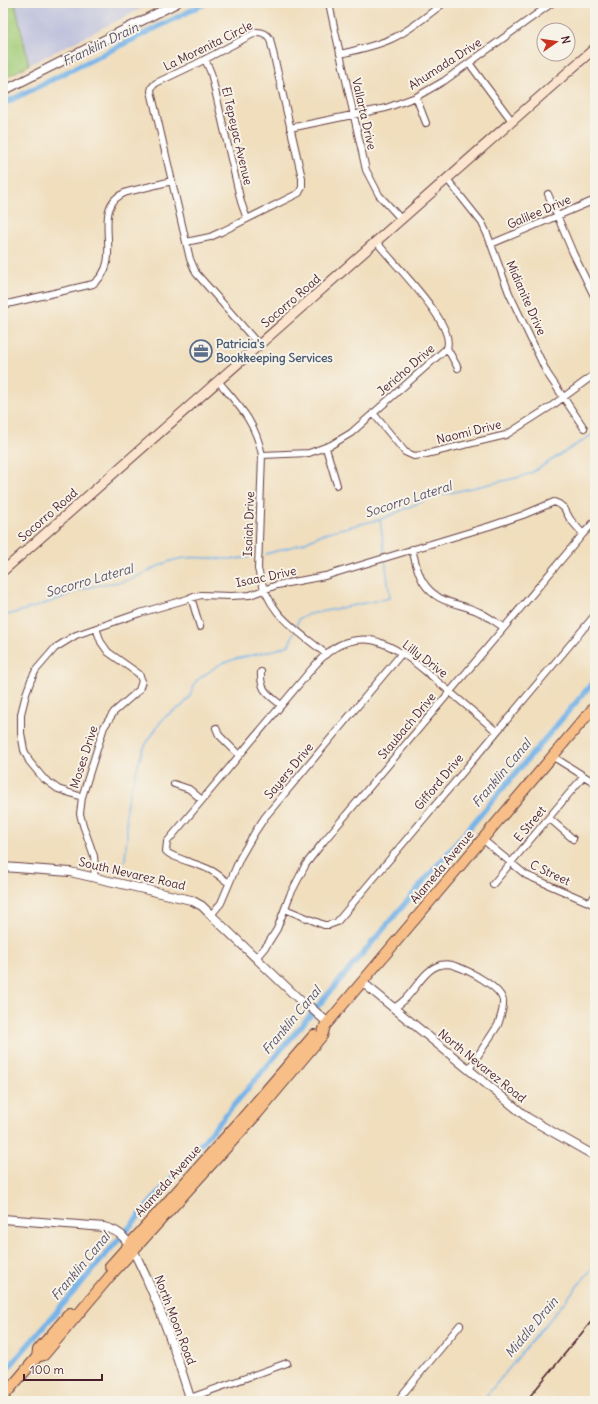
<svg xmlns="http://www.w3.org/2000/svg" width="598" height="1404" font-family="Delius,sans-serif">
<style>
.industrial{fill:#c0c2dd}
.green{fill:#a1cc78;stroke:#767652}
.lines{fill:none;stroke-linecap:round;stroke-linejoin:round}
.stream{stroke:#75b4e9;stroke-width:1.5}
.canal{stroke:#75b4e9;stroke-width:5.5}
.minor-casing{stroke:#633c41;stroke-width:8}
.tertiary-casing{stroke:#633c41;stroke-width:10}
.secondary-casing{stroke:#633c41;stroke-width:11}
.primary-casing{stroke:#633c41;stroke-width:12}
.minor{stroke:#fff;stroke-width:6}
.tertiary{stroke:#fff;stroke-width:8}
.secondary{stroke:#fce5cf;stroke-width:9}
.primary{stroke:#f7be88;stroke-width:10}
.rail{stroke:#4a1f2b;stroke-width:1.5}
.labels{text-anchor:middle;stroke-width:4;stroke-linejoin:round;paint-order:stroke}
.street-label{font-size:12px;fill:#4a1f2b;stroke:#f7f3e8}
.service-label{font-size:12px;font-weight:bold;fill:#4e5e75;stroke:#f7f3e8;text-anchor:start}
.water-label{font-size:13px;font-style:italic;fill:#59536e;stroke:#f7f3e8}
</style>
<rect width="100%" height="100%" fill="#f7f3e8"/>
<filter id="ink" filterUnits="userSpaceOnUse"><feTurbulence type="fractalNoise" baseFrequency=".025" numOctaves="2"/><feDisplacementMap in="SourceGraphic" scale="8" xChannelSelector="R" yChannelSelector="G"/><feConvolveMatrix kernelMatrix="1 2 1 2 8 2 1 2 1" color-interpolation-filters="sRGB"/></filter>
<filter id="wash" filterUnits="userSpaceOnUse"><feTurbulence type="fractalNoise" baseFrequency=".012" numOctaves="4" result="noise"/><feDisplacementMap in="SourceGraphic" scale="16" xChannelSelector="R" yChannelSelector="G"/><feGaussianBlur stdDeviation="0.9" result="paint"/><feColorMatrix in="noise" values="0 0 0 0 0 0 0 0 0 0 0 0 0 0 0 0 0 1.4 0 .05"/><feComposite in="paint" operator="in"/></filter>
<g filter="url(#wash)">
<rect width="100%" height="100%" fill="#f0debd"/>
<path class="industrial" d="M15,3H152L29,65Z"/>
<path class="green" d="M3,3H15L29,65L3,79Z"/>
<g class="lines">
<path class="stream" d="M380,520L385,556
M266,554L301,544L320,535L332,531L382,519L432,497L520,477L531,473L595,433
M3,616C23,611 42,605 61,598C70,594 78,590 87,588C102,583 117,584 132,579C147,573 159,564 174,560C199,553 224,563 250,557
M296,626L299,619L305,615L390,598L385,559
M113,871L125,860L127,836L126,807L128,798L143,749L159,724L166,716L182,706L189,698L196,681L220,664L235,659L275,650L289,645L294,632
M482,1401L595,1265"/>
<path class="canal" d="M3,104L206,3
M3,1374L200,1145L595,680"/>
</g>
</g>
<g filter="url(#ink)">
<g class="lines">
<g class="minor-casing">
<path id="minor" d="M329,3L333,22L366,170L379,195L401,219
M340,54C357,50 375,46 391,39C410,31 427,15 444,3
M205,59L211,73L241,202L247,219
M469,63L512,121
M416,97L426,123
M290,128L386,108L416,97L444,81L552,3
M447,179L482,223L488,236L509,293L547,373L584,428
M548,194L573,253L595,298
M186,242L210,237L221,232L299,193L302,187V178L270,39C267,34 263,32 257,32L196,64L156,83L152,87L151,91L186,242L190,259L196,273L259,345
M491,244L595,200
M3,305L93,284C128,260 86,206 127,192L172,181
M447,348L458,368
M218,381C240,407 255,421 262,455L258,569C268,615 293,627 326,654
M373,413L405,452L414,456L422,455L506,435L553,405L595,374
M326,448L337,485
M262,455L309,453L331,445L351,433L447,348C456,323 391,262 376,241
M412,549C415,560 417,572 423,582C438,605 458,602 479,612C488,616 495,622 503,627
M191,597L200,627
M261,672C260,691 268,694 281,705
M216,728L219,735L239,755
M552,756L595,783
M174,784L189,789L202,800
M82,797L58,789L43,778L29,761L24,750L21,733V714L26,694L31,680L36,670L55,648L76,635L140,613L201,595L231,596L250,595L277,585L325,576L490,526L523,515L554,502L559,504L564,508L570,519L583,534
M549,818L573,839
M482,839L526,875L595,905
M94,877L95,867L94,856L83,825L80,814L82,797L104,727L114,712L139,690L142,681L139,674L108,652L101,642L96,628
M229,883C223,879 217,873 210,870C200,864 171,858 166,851L167,842L310,671C321,658 333,645 351,641C360,639 372,639 381,643C402,650 419,666 436,680C456,697 476,714 496,731
M493,884L583,777
M590,903L595,895
M285,909L324,925H329L337,922L595,615
M211,915L221,903L240,858L255,832L265,817L402,653
M256,958L267,945L277,929L290,895L306,864L324,841L583,534L595,521
M393,1008C413,999 420,971 440,965C445,964 451,964 455,966C468,970 501,987 503,1001C504,1009 500,1018 498,1025L469,1069
M190,1398L287,1363
M397,1401L460,1325"/>
</g>
<g class="tertiary-casing">
<path id="tertiary" d="M3,91L177,3
M3,867L70,872L191,900L202,906L211,915L303,1003L309,1006L328,1023
M362,982L528,1118L595,1156
M3,1219L104,1227C112,1229 120,1232 125,1239C135,1250 139,1263 146,1277C164,1317 178,1359 191,1401"/>
</g>
<g class="secondary-casing">
<path id="secondary" d="M3,571L595,48"/>
</g>
<g class="primary-casing">
<path id="primary" d="M110,1266L240,1121L314,1035
M37,1357L38,1350L70,1313
M3,1397L37,1357L44,1355L110,1276L257,1114L322,1036L325,1026L362,982L595,706"/>
</g>
<use href="#minor" class="minor"/>
<use href="#tertiary" class="tertiary"/>
<use href="#secondary" class="secondary"/>
<use href="#primary" class="primary"/>
<path class="rail" d="M526,1401L595,1317"/>
</g>
</g>
<defs>
<g id="office-ring" transform="scale(1.15)"><circle r="9.5" fill="#f7f3e8" stroke="#5c6f8a" stroke-width="1.5"/><path d="M-6-3h4V-5.5h4V-3h4V5H-6ZM-1-4.5V-3h2v-1.5ZM-6 0V1H6V0Z" fill="#5c6f8a"/></g>
</defs>
<g fill-rule="evenodd">
<use href="#office-ring" x="201" y="351"/>
</g>
<g class="labels">
<g class="street-label">
<text transform="translate(208 46) rotate(-26)" y="4">La Morenita Circle</text>
<text transform="translate(445 64) rotate(-33)" y="4">Ahumada Drive</text>
<text transform="translate(364 114) rotate(77)" y="4">Vallarta Drive</text>
<text transform="translate(237 136) rotate(77)" y="4">El Tepeyac Avenue</text>
<text transform="translate(539 212) rotate(-23)" y="4">Galilee Drive</text>
<text transform="translate(526 298) rotate(66)" y="4">Midianite Drive</text>
<text transform="translate(291 301) rotate(-41)" y="4">Socorro Road</text>
<text transform="translate(406 370) rotate(-41)" y="4">Jericho Drive</text>
<text transform="translate(469 432) rotate(-14)" y="4">Naomi Drive</text>
<text transform="translate(48 515) rotate(-41)" y="4">Socorro Road</text>
<text transform="translate(249 524) rotate(-88)" y="4">Isaiah Drive</text>
<text transform="translate(266 577) rotate(-12)" y="4">Isaac Drive</text>
<text transform="translate(425 659) rotate(37)" y="4">Lilly Drive</text>
<text transform="translate(407 726) rotate(-50)" y="4">Staubach Drive</text>
<text transform="translate(84 757) rotate(-72)" y="4">Moses Drive</text>
<text transform="translate(289 771) rotate(-50)" y="4">Sayers Drive</text>
<text transform="translate(439 782) rotate(-50)" y="4">Gifford Drive</text>
<text transform="translate(530 824) rotate(-50)" y="4">E Street</text>
<text transform="translate(442 867) rotate(-50)" y="4">Alameda Avenue</text>
<text transform="translate(550 873) rotate(25)" y="4">C Street</text>
<text transform="translate(132 874) rotate(13)" y="4">South Nevarez Road</text>
<text transform="translate(482 1066) rotate(39)" y="4">North Nevarez Road</text>
<text transform="translate(168 1181) rotate(-48)" y="4">Alameda Avenue</text>
<text transform="translate(175 1320) rotate(69)" y="4">North Moon Road</text>
</g>
<g class="service-label">
<text x="216" y="348">Patricia's<tspan x="216" dy="14">Bookkeeping Services</tspan></text>
</g>
<g class="water-label">
<text transform="translate(100 44) rotate(-26)" y="5">Franklin Drain</text>
<text transform="translate(408 499) rotate(-18)" y="5">Socorro Lateral</text>
<text transform="translate(89 580) rotate(-16)" y="5">Socorro Lateral</text>
<text transform="translate(501 773) rotate(-50)" y="5">Franklin Canal</text>
<text transform="translate(291 1020) rotate(-50)" y="5">Franklin Canal</text>
<text transform="translate(80 1266) rotate(-50)" y="5">Franklin Canal</text>
<text transform="translate(531 1327) rotate(-50)" y="5">Middle Drain</text>
</g>
</g>
<rect width="598" height="1404" fill="none" stroke="#f7f3e8" stroke-width="16"/>
<g transform="translate(556 42) rotate(77)"><circle r="19" fill="#f7f3e8" stroke="#b29e9c"/>
<path d="M0-3L7 15L0 10L-7 15Z" fill="#c8321e"/>
<text y="-6" font-size="11" font-weight="bold" text-anchor="middle" fill="#4a1f2b">N</text>
</g>
<path d="M24 1374v6h78v-6" fill="none" stroke="#4a1f2b" stroke-width="2"/>
<text x="30" y="1374" font-size="12" fill="#4a1f2b" stroke="#f7f3e8" stroke-width="3" paint-order="stroke">100 m</text>
</svg>
